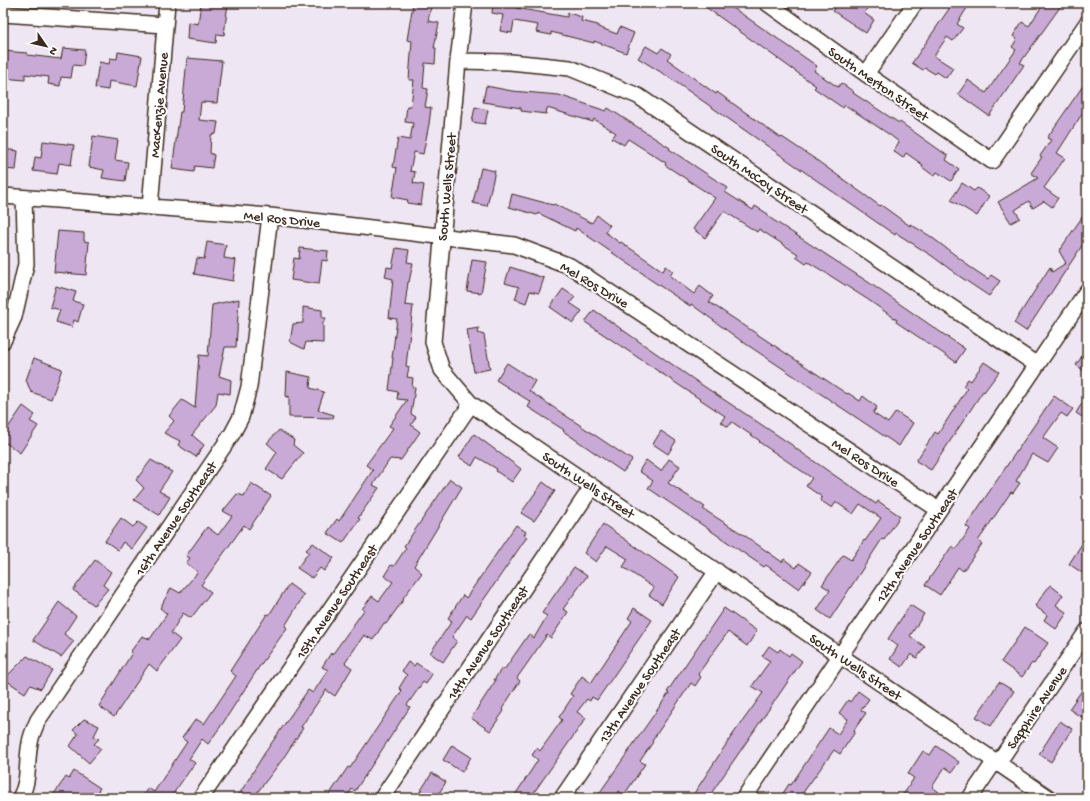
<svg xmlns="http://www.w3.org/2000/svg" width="1090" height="801" font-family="'Gochi Hand',sans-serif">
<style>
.building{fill:#c9aad6;stroke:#3b2a1e}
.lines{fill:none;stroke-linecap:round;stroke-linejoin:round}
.minor-casing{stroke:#3b2a1e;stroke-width:18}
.minor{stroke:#fff;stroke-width:15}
.labels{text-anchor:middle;stroke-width:4;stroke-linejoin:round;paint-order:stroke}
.street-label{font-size:14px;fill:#3b2a1e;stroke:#fff}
</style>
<rect width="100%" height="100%" fill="#efe6f3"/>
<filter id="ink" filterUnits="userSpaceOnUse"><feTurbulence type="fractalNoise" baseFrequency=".025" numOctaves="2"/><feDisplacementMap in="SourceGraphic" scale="8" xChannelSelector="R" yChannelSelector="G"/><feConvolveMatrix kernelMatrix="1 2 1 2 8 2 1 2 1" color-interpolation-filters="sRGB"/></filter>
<g filter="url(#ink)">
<path class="building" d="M201,3H228L224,35L217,34L216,43L187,39L188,22L198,24Z
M493,3H517L516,8L567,17L568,13L582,17L581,21L598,25V27L617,34L620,27L634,33L626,53L594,41V43L551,32V35L536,32L538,25L514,21L512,33L500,31L503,15L492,13Z
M700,3H726L817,66L814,71L838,87L841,83L854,92L853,93L899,123L900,122L948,156L946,160L959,169L951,181L937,172L934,176L922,167L923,165L906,153L903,158L893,151L899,142L890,135L845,105L843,108L814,88L816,86Z
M838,3H871L864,13L874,20L866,33L833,11Z
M953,3H970L957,24L963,28L953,41L947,37L934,56L953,68L946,78L937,72L935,74L925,68L923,70L912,63Z
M1044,3H1063L1020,63L1024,65L989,116L958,94L968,80L986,93L1016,50L1012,47L1017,39L1013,36L1022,22L1029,26Z
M413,4L431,7L428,21L439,23L434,48H436L435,64L425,63L423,88L428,89L425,107L431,108L429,124L423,154L414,152L410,171L415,172L413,183L424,185L421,205L407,203L408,200L392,197L397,168L393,167L398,138L410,140L413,123L405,122L407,106H411L414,80H409L412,41L407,40Z
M646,46L658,53L662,48L671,54L667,59L716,94L717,92L781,138L782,137L815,159L880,206L881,205L910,226V224L930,236L967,264V265L988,279L991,275L1000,281L989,296L959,276L932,256L896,233L895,235L667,76L638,58Z
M63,48L85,50L83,66L73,65L71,78L61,77L60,86L48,84L49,77L25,74V80L3,78V51L27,53V55L61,59Z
M118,52L142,56L137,86L109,81L108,90L95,88L99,62L109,64L110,58L117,59Z
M187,58L222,61L217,103L201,102L199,120L218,122L216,134L211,135L210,153L214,155L212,168L195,166L194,172L172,169L180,112H182Z
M1087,80V106L1057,153L1065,158L1044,188L1058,198L1052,207L1044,201L1033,208L1029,201L1015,210L1020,218L1011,223L998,202L1038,178L1031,173L1042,157L1040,156L1051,140L1047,138Z
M486,86L512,91L559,95L606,111L608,108L670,148L669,149L728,188L725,192L753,210L755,206L768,214L767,216L868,282L965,349L956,362L896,322L897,320L867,299L826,273L808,262L806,264L796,257L798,254L759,229L757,232L724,211L705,238L693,229L715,198L665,165L666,163L628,139L624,145L612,138L616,133L594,119L593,122L547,108L546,114L521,111V108L483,102Z
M475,107L488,110L485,124L472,122Z
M93,136L118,140L115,160L128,162L125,181L102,178L104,170L89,167Z
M43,141L74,145L71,165L59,163L57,174L33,171L35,157L41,158Z
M3,149L18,151L16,170L3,169Z
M481,168L495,171L487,206L473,203Z
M962,183L974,191L977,188L989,196L977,216L951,200Z
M512,194L553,205L554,204L592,223L597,215L610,225L605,232L620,243L621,242L663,271L666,266L673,271L670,276L694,294L700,286L713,296L709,302L847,394L848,393L860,401L863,396L877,407L873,413L888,423L896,412L913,423L899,446L740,340L691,304L690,306L645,276V275L576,228L575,231L538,213L537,215L509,207Z
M1087,210V238L1026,331L1014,323L1050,267L1052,272L1066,263L1059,251Z
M58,231L84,233V241L89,242L86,275L54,272Z
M207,242L226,245L224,258L236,260L233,281L194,274L197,258L204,259Z
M300,248L328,251L327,261L322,260L319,284L291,280L294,258L299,259Z
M396,248L409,250L407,262L413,263L409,282H408L405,305L413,306L406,366L409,367L407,377L413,378L412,387L415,388L411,414L416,417L411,425L420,432L401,460L390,459L373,485L379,488L358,518L360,519L343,543L327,533L337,519L339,521L373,470L366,465L393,428L389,426L407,400L397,399L398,392L389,390L393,358H392L397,319L389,318L393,279L385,277L387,267L392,268Z
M472,260L487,262L481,293L467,291Z
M510,267L544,278L539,293L530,291L526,303L515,299L519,287L505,283Z
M56,286L76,292L73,301L83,304L78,322L74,320L72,327L56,322L60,310L50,307Z
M563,289L575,297L570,303L582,311L573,323L550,307Z
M239,299L236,347H225L219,376L231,380L230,394L218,392L216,405L192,435L204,445L196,457L178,445L180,441L164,433L174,421L169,416L182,400L195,408L199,355L208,356L212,305Z
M303,307L322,310V318H326L322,325H323V343L306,342L304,349L290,342L293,324L303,323Z
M594,310L696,381L795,447V448L876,504L878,501L900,516L884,540L882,539L830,619L817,610L830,590L822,585L843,555L851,560L864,540L865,541L881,518L860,504L853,514L836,502L832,508L820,500L822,497L806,486L812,478L759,442L760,441L732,422L728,427L721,422L725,416L585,322Z
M479,328L478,333L484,335L490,369L474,372L467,330Z
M1087,349V373L1076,365Z
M34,358L62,369L51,399L31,392L26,380Z
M984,362L999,372L984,392L983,391L931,470L916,461L935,432L938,434L967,389L963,386L968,379L971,381Z
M507,363L535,381L529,391L632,460L623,472L563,431L564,430L528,407L531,402L496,380Z
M287,372L311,377L310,388L324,392L318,410L334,415L333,418L289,417V396L286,397Z
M1087,395V420L1076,413Z
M1054,396L1073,409L1067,417L1061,413L1043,438L1058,448L1048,463L1032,454L1016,481L1020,483L1013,493L1011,492L978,541L982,544L963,571L958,567L940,595L925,585L952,546L956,549L970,529L966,526Z
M23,406L35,415L30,421L38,426L20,453L3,441V435Z
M279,430L294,440L293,445L303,453L282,479L266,469L277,452L267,443Z
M661,431L676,441L668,454L653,444Z
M474,434L521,469L512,482L496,471L497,469L477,457L472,466L459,457Z
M669,459L680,466L668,483L705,507L703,509L744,535L782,562L784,559L796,568L799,563L812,572L799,589L766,565L764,567L648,488L653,481L639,471L646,460L661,471Z
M151,460L172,472L159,491L170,497L159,515L134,500L144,488L136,480Z
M450,479L462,487L414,566L422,573L403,598L404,599L386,624L384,623L373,640L364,635L345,663L352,668L335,696L326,690L301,727L303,728L282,760L253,798H237L264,754L308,690L313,693L328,670L322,667L331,653L332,655L364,610L362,609L372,596L379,601L393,582L384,576L391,565L394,566L406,548L404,546Z
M543,482L555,491L534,521L521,513Z
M251,483L271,496L249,529L244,525L201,585L211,592L191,618L183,613L171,633L180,640L157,671L149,664L114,717L99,706L132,653L131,651L142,636L150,639L167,614L160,608L171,588L180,593L198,572L186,563L190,558L186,556L207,527L218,535L232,516L223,511L237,494L244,496Z
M121,518L133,527L138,522L147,528L132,549L123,542L118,550L105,541Z
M603,524L679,577L662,604L649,595L654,588L623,567L628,559L607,546L596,562L584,553Z
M516,525L526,532L524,535L527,537L471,618L467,615L452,637L457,641L443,662L430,653L452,621L448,618L463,595L466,598Z
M1087,536V576L1069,564Z
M313,543L334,558L324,571L320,568L312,578L297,568L309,552L306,550Z
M95,560L111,572L103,585L108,589L94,605L73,590Z
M574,567L587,576L563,609L568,612L551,638L547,635L517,678L520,681L502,709L504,711L490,731L471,718L496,680H494L502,668L504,670L529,634L534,638L547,616L542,613Z
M289,584L304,595L285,626L287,628L259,667L223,723L208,744L202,739L189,759L195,763L170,798H141L148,788L154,792L187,742L182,738L196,719L204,724L236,676L230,671L267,614L269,615Z
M1050,585L1063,595L1056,605L1067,613L1056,629L1044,620L1047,615L1035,606Z
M59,602L76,616L64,634L74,641L61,657L33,640Z
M910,605L924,614L910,636L925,647L917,658L911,654L902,667L890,659L898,646L888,639Z
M634,608L652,620L597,700L592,697L590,701L587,699L577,712L586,718L530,798H513L538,760L532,755L537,748L540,751L562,720L559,717L573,696L570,694L582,676L591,683L632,621L628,618Z
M724,608L757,631L747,646L728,632L698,674L701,677L695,686L691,683L652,741L653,742L640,761L645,764L624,795L619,791L615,798H596L669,693L667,692Z
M1025,627L1048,643L1034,664L1032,663L1022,677L1001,662Z
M769,646L778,652L780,649L789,656L791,653L802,661L708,798H691L731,737L763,693L752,686L770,661L762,656Z
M27,656L52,670L41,689L30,685L25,693L4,679Z
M408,662L414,666L416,663L432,674L426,684L423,682L407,705L410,707L355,791L352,789L346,798H327L348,767L350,768L402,691L399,688L407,675L402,671Z
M999,682L1014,691L991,726L976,717Z
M1087,683V708L1081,717L1069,709Z
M858,691L869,699L861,710L866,713L854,730L855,732L840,754L834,750L799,798H780L789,784L791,785L829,728L838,734L848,719L839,713L848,700L850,702Z
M84,719L99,726L94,736L99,739L94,744L101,749L89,763L70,746L78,734L73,730Z
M1060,721L1072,729L1051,762L1039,754Z
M452,745L471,757L462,772L443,760Z
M936,746L959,762L952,772L945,767L932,787L939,792L935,798H901L914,778L908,774L923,751L930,755Z
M74,771L100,788L94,798H51L66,777L69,779Z
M432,773L446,782L436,798H416Z"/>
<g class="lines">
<g class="minor-casing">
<path id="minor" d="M465,3L458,61L433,342L442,370L471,404L1049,798
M767,3L866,74L992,161L1087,23
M3,14L165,25
M458,61L510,62L570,68L638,96L1037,365
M866,74L915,3
M3,196L270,216L514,245L570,266L939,510
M150,207L167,3
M3,341L14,317L26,264L24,198
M998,763L1087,631
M20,798C30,781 26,762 30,743C31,735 35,727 38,720L232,434L241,417L249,387L270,216
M201,798L471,404
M382,798L592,487
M562,798L717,571
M744,798L1087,291
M970,798L995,761"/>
</g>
<use href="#minor" class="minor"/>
</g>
</g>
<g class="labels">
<g class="street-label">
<text transform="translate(879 83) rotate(35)" y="5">South Merton Street</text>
<text transform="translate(158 105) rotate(-85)" y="5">MacKenzie Avenue</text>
<text transform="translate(760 178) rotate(34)" y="5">South McCoy Street</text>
<text transform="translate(446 187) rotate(-85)" y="5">South Wells Street</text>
<text transform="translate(282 218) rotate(6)" y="5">Mel Ros Drive</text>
<text transform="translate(595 284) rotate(31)" y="5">Mel Ros Drive</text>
<text transform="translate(866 462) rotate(33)" y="5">Mel Ros Drive</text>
<text transform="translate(589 484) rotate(34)" y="5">South Wells Street</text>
<text transform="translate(175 518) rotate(-56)" y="5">16th Avenue Southeast</text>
<text transform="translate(916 545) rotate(-56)" y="5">12th Avenue Southeast</text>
<text transform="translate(336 601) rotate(-56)" y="5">15th Avenue Southeast</text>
<text transform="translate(487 642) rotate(-56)" y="5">14th Avenue Southeast</text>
<text transform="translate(856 666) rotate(34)" y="5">South Wells Street</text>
<text transform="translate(639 685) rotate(-56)" y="5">13th Avenue Southeast</text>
<text transform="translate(1036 707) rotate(-56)" y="5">Sapphire Avenue</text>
</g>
</g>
<rect width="1090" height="801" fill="none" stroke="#fff" stroke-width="16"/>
<rect x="8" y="8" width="1074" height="785" fill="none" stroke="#3b2a1e" stroke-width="1.5" filter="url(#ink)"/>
<g transform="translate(46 46) rotate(124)" stroke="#ffffff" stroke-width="3" paint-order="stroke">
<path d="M0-3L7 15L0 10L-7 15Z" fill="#3b2a1e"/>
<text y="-6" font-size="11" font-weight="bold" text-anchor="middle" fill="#3b2a1e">N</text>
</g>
</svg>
